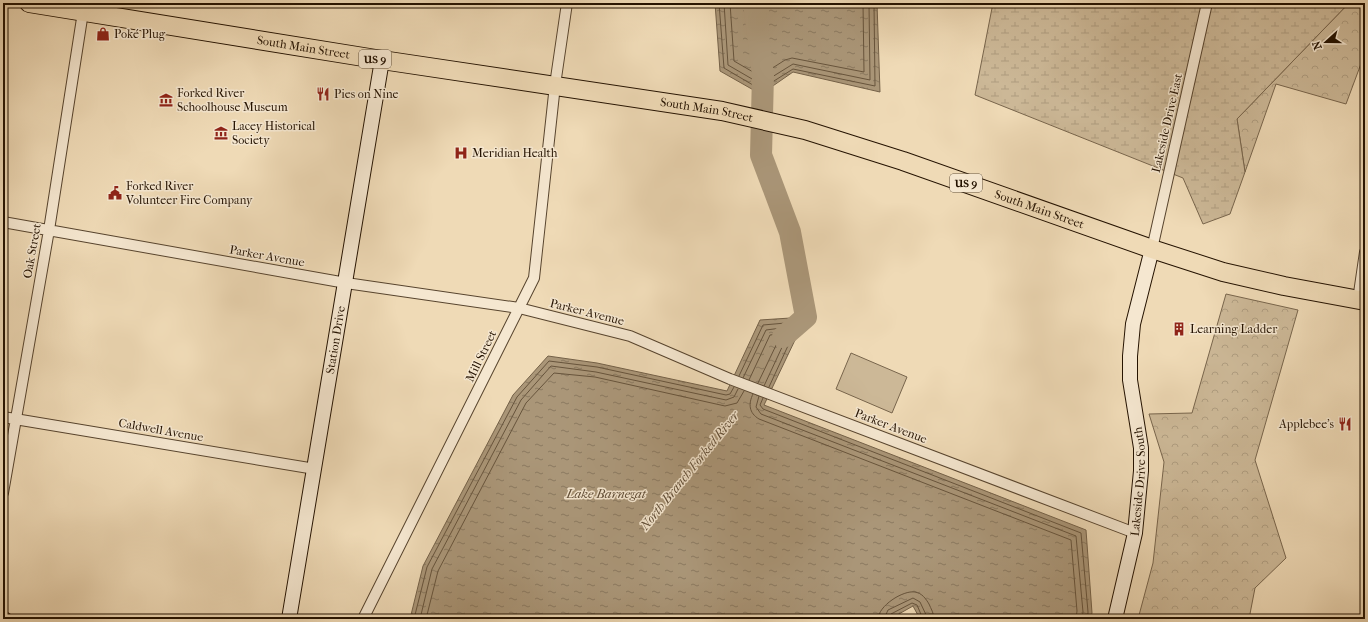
<svg xmlns="http://www.w3.org/2000/svg" width="1368" height="622" font-family="'IM FELL French Canon',serif">
<style>
.forest{fill:url(#forest-crowns);stroke:#78654c}
.wetland{fill:url(#wetland-marsh);stroke:#78654c}
.garden{fill:#ccb897;stroke:#78654c}
.water{fill:url(#water-ripples);stroke:#746148}
.lines{fill:none;stroke-linecap:round;stroke-linejoin:round}
.shore{stroke:#67543c;stroke-width:1}
.river{stroke:#aa9678;stroke-width:22}
.street-casing{stroke:#57442e;stroke-width:12}
.secondary-casing{stroke:#241200;stroke-width:16}
.highway-casing{stroke:#241200;stroke-width:20}
.street{stroke:#f5e7d0;stroke-width:10}
.secondary{stroke:#f5e7d0;stroke-width:14}
.highway{stroke:#efdab6;stroke-width:18}
.labels{text-anchor:middle;stroke-width:3;stroke-linejoin:round;paint-order:stroke}
.shield{fill:#f5e7d0;stroke:#63523e;stroke-width:1}
.shield-label{font-size:11px;font-weight:bold;fill:#241200}
.poi-label{font-size:12px;fill:#241200;stroke:#f5e7d0;text-anchor:start}
.street-label{font-size:12px;fill:#241200;stroke:#f5e7d0}
.water-label{font-size:13px;font-style:italic;fill:#604d36;stroke:#f5e7d0}
</style>
<defs>
<pattern id="forest-crowns" width="20" height="18" patternUnits="userSpaceOnUse"><rect width="20" height="18" fill="#ccb897"/><path d="M2 6a3 3 0 1 1 6 0M12 15a3 3 0 1 1 6 0" fill="none" stroke="#af9d80"/></pattern>
<pattern id="wetland-marsh" width="20" height="14" patternUnits="userSpaceOnUse"><rect width="20" height="14" fill="#ccb897"/><path d="M1 5h8M5 5V1M11 12h8M15 12V8" fill="none" stroke="#af9d80"/></pattern>
<pattern id="water-ripples" width="26" height="14" patternUnits="userSpaceOnUse"><rect width="26" height="14" fill="#aa9678"/><path d="M2 4q2-2 4 0t4 0M15 11q2-2 4 0t4 0" fill="none" stroke="#8a7960"/></pattern>
</defs>
<rect width="100%" height="100%" fill="#efdab6"/>
<filter id="stains"><feTurbulence type="fractalNoise" baseFrequency=".005" numOctaves="4"/><feColorMatrix values="0 0 0 0 .2 0 0 0 0 .09 0 0 0 0 .02 0 0 0 .5 -.17"/></filter>
<radialGradient id="worn" r=".72"><stop offset=".6" stop-color="#630" stop-opacity="0"/><stop offset="1" stop-color="#630" stop-opacity=".3"/></radialGradient>
<path class="forest" d="M1349,3H1365V53L1346,104L1276,84L1245,172L1237,119Z
M1226,294L1298,310L1255,460L1286,558L1255,588L1249,619H1138L1153,563L1164,462L1149,414L1192,413Z"/>
<path class="wetland" d="M993,3H1349L1237,119L1245,172L1230,214L1203,224L1183,178L975,95Z"/>
<path class="garden" d="M851,353L907,377L892,413L836,389Z"/>
<path class="water" d="M715,3H877L880,92L793,72L767,90L757,92L720,71Z
M806,317L764,405L1086,530L1092,613L1090,619H920L913,606L890,619H410L423,566L513,395L548,356L597,363L727,391L760,320Z"/>
<g class="lines">
<path class="shore" d="M719,3L724,68L758,88L766,86L793,69L875,86L874,3
M724,3L728,65L759,83L764,82L793,64L870,80L869,3
M730,3L734,61L760,76L785,60L792,58L864,72L863,3
M739,376L763,325L797,322L798,324L769,387
M743,378L766,330L789,327L790,330L764,386
M749,380L770,335L779,334L780,337L758,383
M753,394C748,404 749,413 759,419L1071,540L1077,611L1076,619
M759,396L756,407L761,414L1076,536L1083,612L1082,619
M763,398L760,405L763,409L1081,533L1088,612L1087,619
M414,619L427,567L517,397L549,361L597,367L726,395L730,394L734,387
M420,619L432,569L521,400L551,366L596,372L726,400L734,397L738,389
M426,619L438,571L526,403L554,373L595,377L725,406L737,403L744,391
M878,619C878,606 903,590 915,592C922,593 926,599 929,604C931,609 934,613 934,619
M884,619L888,610L913,598L920,602L928,619
M889,619L891,614L912,603L917,605L923,619"/>
<path class="river" d="M754,3L763,75L761,155L790,232L806,317L783,337"/>
<g class="street-casing">
<path id="street" d="M3,222L346,283L519,308L630,336L730,379L1135,533
M1152,249L1207,3
M1358,300L1365,252
M3,417L315,469
M3,493L49,230L83,12
M363,619L534,278L555,85L567,3"/>
</g>
<g class="secondary-casing">
<g id="secondary">
<path d="M3,619H4"/>
<path id="s1" d="M289,619L382,60"/>
<path id="s2" d="M1115,619L1135,533L1141,471V448L1130,380V356L1133,324L1152,249"/>
</g>
</g>
<g class="highway-casing">
<g id="highway">
<path id="s3" d="M29,3L382,60L722,111L805,130L903,161L1152,249L1223,272L1284,286L1365,301"/>
</g>
</g>
<use href="#street" class="street"/>
<use href="#secondary" class="secondary"/>
<use href="#highway" class="highway"/>
</g>
<defs>
<g id="shop-bare" transform="scale(1.08)"><path d="M-5-2.5h2.3a2.7 3.5 0 0 1 5.4 0H5L5.5 6h-11ZM-1.5-2.5h3a1.5 2.3 0 0 0-3 0Z" fill="#8f2418" stroke="#f5e7d0" stroke-width="2.5" paint-order="stroke"/></g>
<g id="restaurant-bare" transform="scale(1.08)"><path d="M-5-6h1v4h1v-4h1v4h1v-4h1v5L-1.5 .5V6h-2V.5L-5-1ZM5-6V6H3V1.5H1.5Q1.5-4 5-6Z" fill="#8f2418" stroke="#f5e7d0" stroke-width="2.5" paint-order="stroke"/></g>
<g id="museum-bare" transform="scale(1.08)"><path d="M0-6L6-3V-2H-6V-3ZM-5-1h2V3h-2ZM-1-1h2V3h-2ZM3-1h2V3H3ZM-6 4H6V6H-6Z" fill="#8f2418" stroke="#f5e7d0" stroke-width="2.5" paint-order="stroke"/></g>
<g id="hospital-bare" transform="scale(1.08)"><path d="M-5-5h3v3.5h4V-5h3V5h-3V1.5h-4V5h-3Z" fill="#8f2418" stroke="#f5e7d0" stroke-width="2.5" paint-order="stroke"/></g>
<g id="civic-bare" transform="scale(1.08)"><path d="M-.6-6.5H3V-4.5H.6V-3L4-1V1h2V6H-6V1h2V-1L-.6-3ZM-1.2 2.5V6h2.4V2.5Z" fill="#8f2418" stroke="#f5e7d0" stroke-width="2.5" paint-order="stroke"/></g>
<g id="building-bare" transform="scale(1.08)"><path d="M-4-6H4V6H1V3H-1V6H-4ZM-2.5-4.3h1.7v1.8h-1.7ZM.8-4.3h1.7v1.8H.8ZM-2.5-1h1.7V.8h-1.7ZM.8-1h1.7V.8H.8Z" fill="#8f2418" stroke="#f5e7d0" stroke-width="2.5" paint-order="stroke"/></g>
</defs>
<g fill-rule="evenodd">
<use href="#shop-bare" x="103" y="34"/>
<use href="#restaurant-bare" x="323" y="94"/>
<use href="#museum-bare" x="166" y="100"/>
<use href="#museum-bare" x="221" y="133"/>
<use href="#hospital-bare" x="461" y="153"/>
<use href="#civic-bare" x="115" y="193"/>
<use href="#building-bare" x="1179" y="329"/>
<use href="#restaurant-bare" x="1345" y="424"/>
</g>
<g class="labels">
<g class="shield">
<rect x="359" y="50" width="32" height="18" rx="3"/>
<rect x="950" y="174" width="32" height="18" rx="3"/>
</g>
<g class="shield-label">
<text x="375" y="63">US 9</text>
<text x="966" y="187">US 9</text>
</g>
<g class="poi-label">
<text x="114" y="38">Poké Plug</text>
<text x="177" y="97">Forked River<tspan x="177" dy="14">Schoolhouse Museum</tspan></text>
<text x="334" y="98">Pies on Nine</text>
<text x="232" y="130">Lacey Historical<tspan x="232" dy="14">Society</tspan></text>
<text x="472" y="157">Meridian Health</text>
<text x="126" y="190">Forked River<tspan x="126" dy="14">Volunteer Fire Company</tspan></text>
<text x="1190" y="333">Learning Ladder</text>
<text x="1334" y="428" text-anchor="end">Applebee's</text>
</g>
<g class="street-label">
<text dy="4" stroke="none"><textPath href="#s3" startOffset="278">South Main Street</textPath></text>
<text dy="4" stroke="none"><textPath href="#s3" startOffset="686">South Main Street</textPath></text>
<text transform="translate(1167 123) rotate(-77)" y="4">Lakeside Drive East</text>
<text dy="4" stroke="none"><textPath href="#s3" startOffset="1034">South Main Street</textPath></text>
<text transform="translate(32 251) rotate(-80)" y="4">Oak Street</text>
<text transform="translate(267 256) rotate(10)" y="4">Parker Avenue</text>
<text transform="translate(587 312) rotate(14)" y="4">Parker Avenue</text>
<text dy="4" stroke="none"><textPath href="#s1" startOffset="283">Station Drive</textPath></text>
<text transform="translate(481 356) rotate(-64)" y="4">Mill Street</text>
<text transform="translate(891 426) rotate(21)" y="4">Parker Avenue</text>
<text transform="translate(161 430) rotate(10)" y="4">Caldwell Avenue</text>
<text dy="4" stroke="none"><textPath href="#s2" startOffset="140">Lakeside Drive South</textPath></text>
</g>
<g class="water-label">
<text transform="translate(689 470) rotate(-51)" y="5">North Branch Forked River</text>
<text x="606" y="498">Lake Barnegat</text>
</g>
</g>
<rect width="1368" height="622" fill="none" stroke="#efdab6" stroke-width="16"/>
<rect x="4" y="4" width="1360" height="614" fill="none" stroke="#241200" stroke-width="2"/>
<rect x="8" y="8" width="1352" height="606" fill="none" stroke="#241200"/>
<g transform="translate(1326 42) rotate(249)" stroke="#f5e7d0" stroke-width="3" paint-order="stroke">
<path d="M0-3L7 15L0 10L-7 15Z" fill="#241200"/>
<text y="-6" font-size="11" font-weight="bold" text-anchor="middle" fill="#241200">N</text>
</g>
<rect width="100%" height="100%" filter="url(#stains)"/>
<rect width="100%" height="100%" fill="url(#worn)"/>
</svg>
